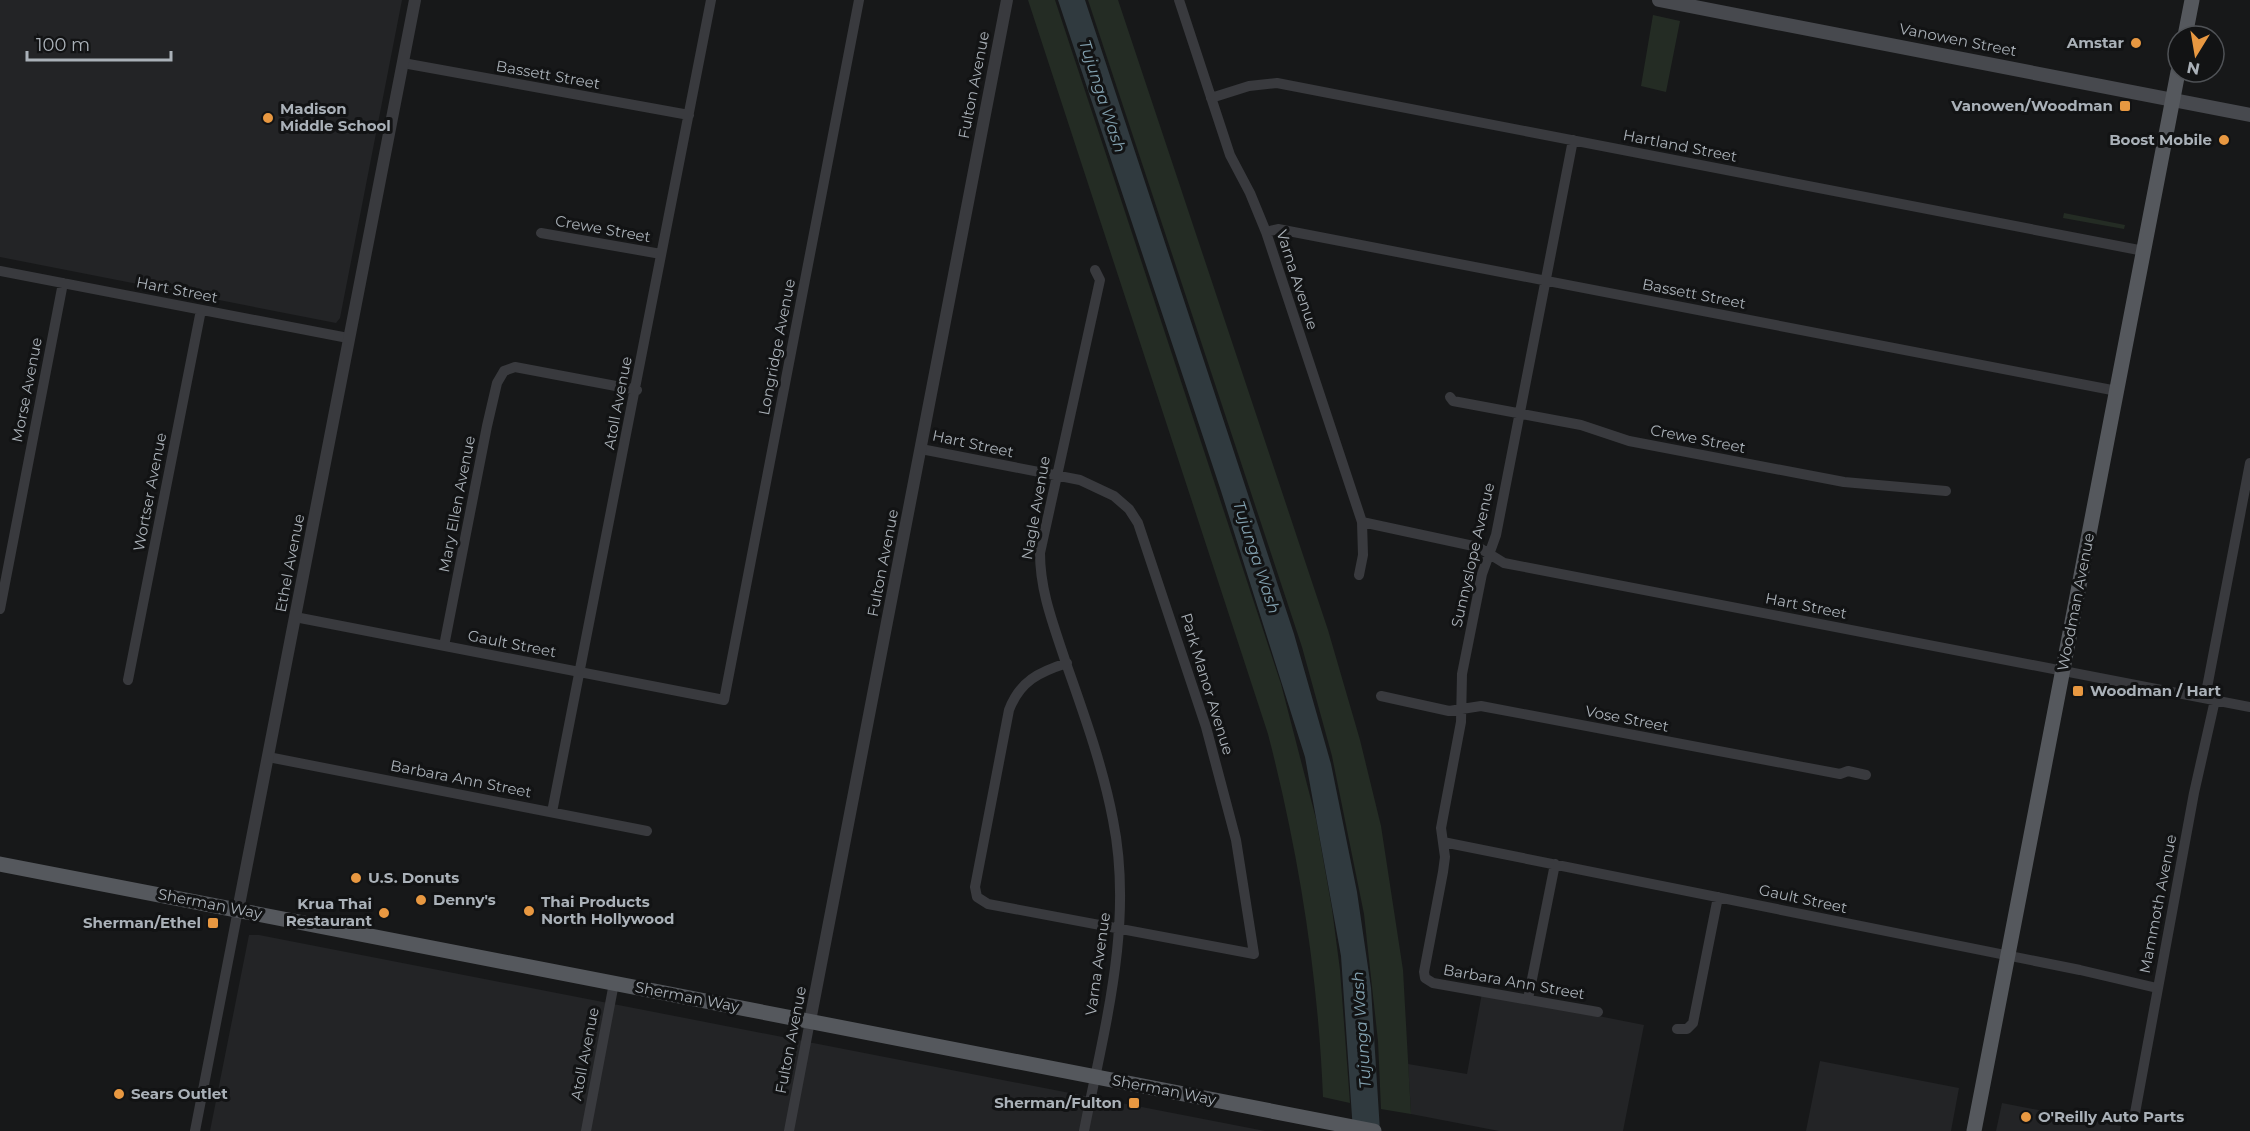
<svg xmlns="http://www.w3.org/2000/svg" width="2250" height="1131" font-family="Montserrat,sans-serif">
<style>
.built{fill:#232426}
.green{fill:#242c24}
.water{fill:#303a3f}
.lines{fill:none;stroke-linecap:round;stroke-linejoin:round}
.minor{stroke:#393a3e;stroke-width:10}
.tertiary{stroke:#393a3e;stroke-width:12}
.secondary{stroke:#47494e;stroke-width:14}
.primary{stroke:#55585d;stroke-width:15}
.poi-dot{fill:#e89841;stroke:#121314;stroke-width:2}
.labels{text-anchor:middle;stroke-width:6;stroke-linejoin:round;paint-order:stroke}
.street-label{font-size:15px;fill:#aab1b8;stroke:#121314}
.poi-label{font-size:15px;font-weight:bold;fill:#aab1b8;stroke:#121314;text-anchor:start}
.water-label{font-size:16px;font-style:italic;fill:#83a2b1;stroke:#121314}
</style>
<rect width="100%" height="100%" fill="#171819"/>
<path class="built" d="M0,0H402L340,318L336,323L0,257Z
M249,935H259L1265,1131H210Z
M1482,993L1644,1025L1623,1131H1499L1411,1114L1408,1064L1467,1074Z
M1820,1061L1959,1088L1951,1131H1806Z
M2002,1103L2121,1126L2120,1131H1996Z"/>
<path class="green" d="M1028,0H1055L1281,684L1316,819L1332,909L1340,970L1350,1103L1323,1097C1318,974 1299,854 1268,734Z
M1088,0H1118L1328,630L1360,740L1381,826L1403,970L1411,1114L1381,1109L1378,1041L1364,914L1332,756L1302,647Z
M1653,15L1680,21L1666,92L1641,86Z
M2064,213L2125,225L2124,229L2063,218Z"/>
<path class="water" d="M1058,0H1085L1294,634L1331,764L1357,892L1371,988L1380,1131H1353L1341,956L1305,757L1221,491Z"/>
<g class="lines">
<path class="minor" d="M1179,0L1230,155L1250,193L1266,232L1362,522L1363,555L1359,575
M403,63L689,115
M1211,98L1249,86L1277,83L2144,251
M1573,140L1496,535L1482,574L1462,674L1461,722L1441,828L1445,857L1443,872L1424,972L1425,978L1433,983L1598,1012
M1266,232L1278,229L2117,391
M541,233L661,254
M0,271L348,338
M1450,397L1453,401L1581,425L1629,441L1844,482L1946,491
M921,449L1080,480L1114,496L1129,509L1138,523L1206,727L1236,840L1254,954L988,904L977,897L975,887L1009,710C1020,681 1039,672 1067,663
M1362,522L1478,547L1504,563L2250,707
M0,609L63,283
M295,617L724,700L859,0
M444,646L487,426L497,383L504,371L515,367L637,390
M128,680L201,310
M1381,696L1449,711L1481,706L1840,774L1848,771L1866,775
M2205,698L2250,463
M268,757L647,831
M552,812L711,0
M1443,842L2080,970L2157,988
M1528,999L1555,864
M1677,1029H1687L1693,1023L1718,897
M2135,1113L2194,793L2215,700
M195,1131L238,910
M586,1131L614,983
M789,1131L810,1021
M1084,1131C1104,1029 1134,924 1113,820C1103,767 1084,714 1066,663C1054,626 1040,592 1040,553L1100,280L1095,270"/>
<path class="tertiary" d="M238,910L415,0
M810,1021L1007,0"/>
<path class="secondary" d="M1659,0L2250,115"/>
<path class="primary" d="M2185,36L2192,0
M0,864L1374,1131
M1974,1131L2178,72"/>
</g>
<g class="poi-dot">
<circle cx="2136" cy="43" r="6"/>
<rect x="2119" y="100" width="12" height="12" rx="3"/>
<circle cx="268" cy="118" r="6"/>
<circle cx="2224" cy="140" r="6"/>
<rect x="2072" y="685" width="12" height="12" rx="3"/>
<circle cx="356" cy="878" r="6"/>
<circle cx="421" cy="900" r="6"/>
<circle cx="529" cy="911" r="6"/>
<circle cx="384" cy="913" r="6"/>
<rect x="207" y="917" width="12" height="12" rx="3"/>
<circle cx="119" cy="1094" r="6"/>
<rect x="1128" y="1097" width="12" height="12" rx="3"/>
<circle cx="2026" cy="1117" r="6"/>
</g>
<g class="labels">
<g class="street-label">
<text transform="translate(1958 40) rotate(11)" y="5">Vanowen Street</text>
<text transform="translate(548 75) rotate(10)" y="5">Bassett Street</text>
<text transform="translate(974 85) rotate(-79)" y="5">Fulton Avenue</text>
<text transform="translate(1680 146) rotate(11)" y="5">Hartland Street</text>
<text transform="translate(603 229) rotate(10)" y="5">Crewe Street</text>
<text transform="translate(1297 280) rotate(72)" y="5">Varna Avenue</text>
<text transform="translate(177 290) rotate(11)" y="5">Hart Street</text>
<text transform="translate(1694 294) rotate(11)" y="5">Bassett Street</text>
<text transform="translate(777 347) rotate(-79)" y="5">Longridge Avenue</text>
<text transform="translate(27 390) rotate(-79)" y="5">Morse Avenue</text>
<text transform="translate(618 403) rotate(-79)" y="5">Atoll Avenue</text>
<text transform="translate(1698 439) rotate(11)" y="5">Crewe Street</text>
<text transform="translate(973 444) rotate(12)" y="5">Hart Street</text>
<text transform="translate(150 492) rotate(-79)" y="5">Wortser Avenue</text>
<text transform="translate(457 504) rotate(-79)" y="5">Mary Ellen Avenue</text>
<text transform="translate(1036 508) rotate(-80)" y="5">Nagle Avenue</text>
<text transform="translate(1473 555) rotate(-77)" y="5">Sunnyslope Avenue</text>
<text transform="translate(290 563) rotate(-79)" y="5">Ethel Avenue</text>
<text transform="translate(883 563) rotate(-79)" y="5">Fulton Avenue</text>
<text transform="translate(2076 602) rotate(-79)" y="5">Woodman Avenue</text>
<text transform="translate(1806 606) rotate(11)" y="5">Hart Street</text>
<text transform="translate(512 644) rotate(11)" y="5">Gault Street</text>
<text transform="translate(1207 684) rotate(73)" y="5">Park Manor Avenue</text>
<text transform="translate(1627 719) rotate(11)" y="5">Vose Street</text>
<text transform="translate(461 779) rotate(11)" y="5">Barbara Ann Street</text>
<text transform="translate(1803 899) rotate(12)" y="5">Gault Street</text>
<text transform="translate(210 904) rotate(11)" y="5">Sherman Way</text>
<text transform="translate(2158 904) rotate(-79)" y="5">Mammoth Avenue</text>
<text transform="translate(1098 964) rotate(-82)" y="5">Varna Avenue</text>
<text transform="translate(1514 982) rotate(10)" y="5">Barbara Ann Street</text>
<text transform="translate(687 997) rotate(11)" y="5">Sherman Way</text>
<text transform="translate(791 1040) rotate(-79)" y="5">Fulton Avenue</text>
<text transform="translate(585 1054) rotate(-79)" y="5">Atoll Avenue</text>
<text transform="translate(1164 1090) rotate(11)" y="5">Sherman Way</text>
</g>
<g class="poi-label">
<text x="2124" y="48" text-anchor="end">Amstar</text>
<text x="2113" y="111" text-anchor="end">Vanowen/Woodman</text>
<text x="280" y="114">Madison<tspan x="280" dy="17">Middle School</tspan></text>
<text x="2212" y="145" text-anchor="end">Boost Mobile</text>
<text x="2090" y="696">Woodman / Hart</text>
<text x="368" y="883">U.S. Donuts</text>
<text x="433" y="905">Denny's</text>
<text x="541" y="907">Thai Products<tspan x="541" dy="17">North Hollywood</tspan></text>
<text x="372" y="909" text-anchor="end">Krua Thai<tspan x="372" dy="17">Restaurant</tspan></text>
<text x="201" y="928" text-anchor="end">Sherman/Ethel</text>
<text x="131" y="1099">Sears Outlet</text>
<text x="1122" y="1108" text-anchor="end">Sherman/Fulton</text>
<text x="2038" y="1122">O'Reilly Auto Parts</text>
</g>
<g class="water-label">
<text transform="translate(1103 96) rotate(72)" y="6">Tujunga Wash</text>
<text transform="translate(1257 557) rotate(72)" y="6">Tujunga Wash</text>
<text transform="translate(1361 1030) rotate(-94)" y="6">Tujunga Wash</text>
</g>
</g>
<g transform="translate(2196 54) rotate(191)"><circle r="28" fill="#121314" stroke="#4f5256" stroke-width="1.5"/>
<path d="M0-4.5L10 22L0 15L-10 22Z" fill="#e89841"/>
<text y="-9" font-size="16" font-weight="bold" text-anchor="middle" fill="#aab1b8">N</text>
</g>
<path d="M27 51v9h144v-9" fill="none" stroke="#aab1b8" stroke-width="3"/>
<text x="36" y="51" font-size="18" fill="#aab1b8" stroke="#121314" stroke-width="4.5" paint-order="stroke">100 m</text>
</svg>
